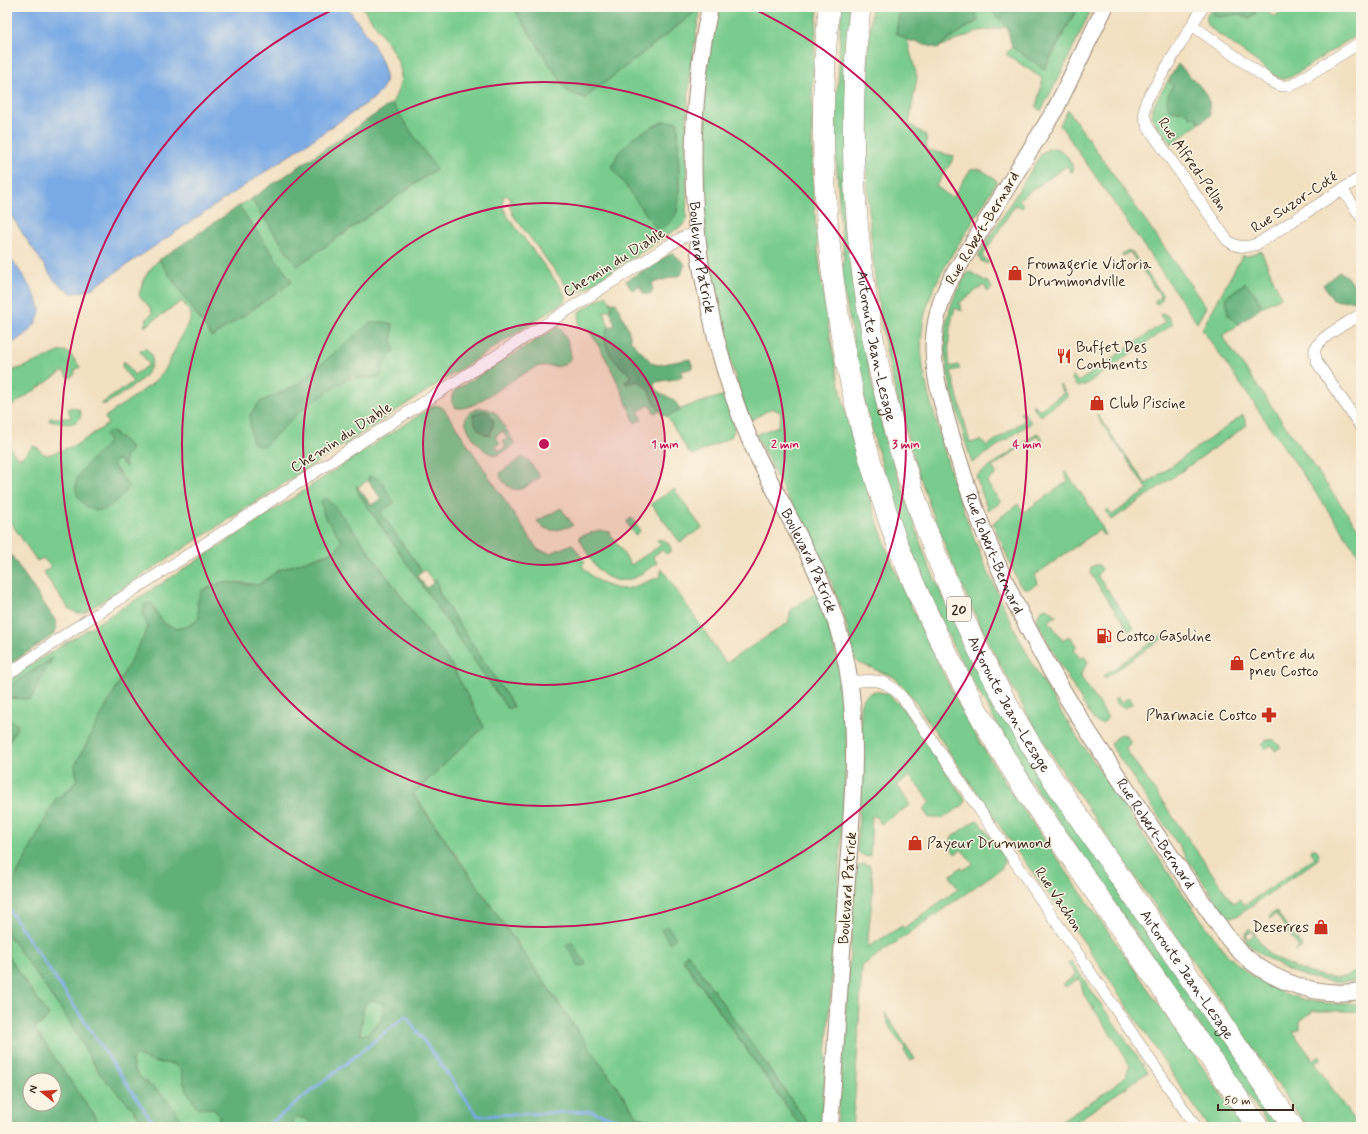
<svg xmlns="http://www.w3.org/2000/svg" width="1368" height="1134" font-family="Mynerve,sans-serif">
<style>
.green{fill:#79cc8e;stroke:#5a7b56;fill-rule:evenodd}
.forest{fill:#62b079;stroke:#4e6d4c;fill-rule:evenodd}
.water{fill:#7aaae5;stroke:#5a6a82}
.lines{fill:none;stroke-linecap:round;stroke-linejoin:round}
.stream{stroke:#7aaae5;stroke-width:3}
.street-casing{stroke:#968570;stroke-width:12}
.secondary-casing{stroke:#968570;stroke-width:18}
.highway-casing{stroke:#968570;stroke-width:22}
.street{stroke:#fff;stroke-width:11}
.secondary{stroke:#fff;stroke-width:16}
.highway{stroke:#fff;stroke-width:21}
.ring{fill:none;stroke:#c2185b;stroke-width:2}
.labels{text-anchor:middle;stroke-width:3;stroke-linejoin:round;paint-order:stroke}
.shield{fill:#fcf5e5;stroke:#75675a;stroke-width:1}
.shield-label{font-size:14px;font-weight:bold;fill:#3b2a1e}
.street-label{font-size:15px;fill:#3b2a1e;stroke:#fcf5e5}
.poi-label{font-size:15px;fill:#3b2a1e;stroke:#fcf5e5;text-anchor:start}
.centre{fill:#c2185b;stroke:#fcf5e5;stroke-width:2}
.ring-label{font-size:12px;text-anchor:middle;font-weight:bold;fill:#c2185b;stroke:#fcf5e5;stroke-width:3;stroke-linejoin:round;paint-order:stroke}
</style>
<rect width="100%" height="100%" fill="#fcf5e5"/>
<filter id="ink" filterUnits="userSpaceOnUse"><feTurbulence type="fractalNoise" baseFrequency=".025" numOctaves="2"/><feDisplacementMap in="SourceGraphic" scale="8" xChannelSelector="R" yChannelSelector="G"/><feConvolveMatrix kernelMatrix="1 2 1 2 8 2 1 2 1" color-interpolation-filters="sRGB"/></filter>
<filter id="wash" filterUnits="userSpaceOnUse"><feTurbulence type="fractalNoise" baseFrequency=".012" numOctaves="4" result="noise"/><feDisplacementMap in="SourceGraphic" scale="16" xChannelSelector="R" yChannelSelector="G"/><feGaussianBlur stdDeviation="0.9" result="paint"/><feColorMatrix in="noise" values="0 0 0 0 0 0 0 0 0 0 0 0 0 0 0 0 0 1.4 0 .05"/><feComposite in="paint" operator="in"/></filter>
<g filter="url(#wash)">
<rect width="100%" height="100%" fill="#f2e0c1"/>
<path class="green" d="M362,7H513L567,91L585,98L693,14L695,7H701C694,43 689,79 687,116C686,151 688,185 686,220L683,225L583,290L578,292L568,288L513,215L510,206L511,198L504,195C501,204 504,210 508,217L561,288L565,296L564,302L84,613H77L68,608L43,572L51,567L43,558L37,561L7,517V437H10C8,445 12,456 21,458L33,446L38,448L42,453L48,455L76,445L108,424L105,417L152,384L165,370L190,319L191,314L182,301L144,327L147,319L152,313C150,305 144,302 139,295C143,280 147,270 159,260L212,337L292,282L239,206L251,199L297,266L435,170L392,103C397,94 401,84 401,74C400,56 373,22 362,7ZM664,121L678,123L679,199L677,212L618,153L634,137ZM113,432L130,446V451L125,458L123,465L120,459H116L113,462L114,467L122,475L77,479L84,469L107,446L110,442Z
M718,7H818C800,183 822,362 880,529C893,569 910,606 929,643C939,664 949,686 960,707C975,736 993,764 1011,792L1244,1127H1208L1089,949L1019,854L911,696L894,677L859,663L854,658L845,619L831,581L806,530L783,490L756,435L778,426L781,417L780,412L772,408L750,421C729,362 710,292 705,230C703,215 704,200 703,185C703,159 701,134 703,109C706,75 711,40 718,7Z
M841,7H851L850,252L856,300L877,409L895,467L927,562L951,614L1284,1127H1270L1024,772L955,650L920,576L891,497L866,409L841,275L844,257L840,217L835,134V104L838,83Z
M872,7H900L896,33L907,40L917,77L909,124L926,135L927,150L954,156L952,161L936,186L952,198L971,169C981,167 989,175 997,181C984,203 972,224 958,245C942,271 928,293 923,324C917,363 929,395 939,431C959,510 992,587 1030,659C1059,713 1095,763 1129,814C1161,861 1192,909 1227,954C1263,992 1309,1008 1361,1003V1011H1313L1300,1021V1028L1293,1032L1313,1060L1320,1056L1322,1059L1315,1063L1358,1127H1307L1059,766C984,648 925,518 893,382C877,314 870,245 867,175C866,150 864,124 865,99C866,68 869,38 872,7Z
M972,7H987L1007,27L979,31L937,48L961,31L978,21L975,11Z
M1078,7H1092L1065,65L1041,111L1036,107L1043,79L1006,54L1012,47L1045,69Z
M1213,7H1216L1213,15L1237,14L1249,18L1255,14L1257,7H1262L1274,17L1286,7H1361V32L1291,77L1283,79L1277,77L1208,26C1203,19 1209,13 1213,7Z
M1168,81L1173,85L1175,111C1183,110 1186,112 1191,118L1196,116L1200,123L1171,144C1166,137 1155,125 1152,117C1151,114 1152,110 1152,107Z
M1068,110L1206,307L1197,323L1060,125Z
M1050,148C1053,148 1057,148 1060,150C1066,153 1074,165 1073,172H1071L1067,166L1019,199L1024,206L1022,208L1015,205L982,257L989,262L987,264L981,261L979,258V254L1042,153Z
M1128,250L1132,252L1162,294V300L1158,304L1155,303V301L1161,297L1130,252L1123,256L1122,255V254Z
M1261,251L1281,297L1262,307L1255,293L1245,283L1226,297L1228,315L1238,325L1222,336L1361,533V558L1202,329L1242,256H1247Z
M970,272L989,283L992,288L988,292L984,285L959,303L962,311L955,308C949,328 947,346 950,367L958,365L960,369L951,371L970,443L982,440L987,446L1025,420L1020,413L1022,412L1024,413L1031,422V423L972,463C966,444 961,426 956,407C941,353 937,323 967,273Z
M606,295L611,303L612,309L604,312L609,327L618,364L632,376L625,381H639L647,388L660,410L655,413L649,405L638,412L642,419L635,423C622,391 607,356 587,328H579C577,322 580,318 579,312Z
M1164,314L1167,315L1173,324L1085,385L1079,387L1076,386L1072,379L1073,376L1078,382L1165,322L1160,315Z
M558,327C565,333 576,355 567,363C558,370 545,363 536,367C516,377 494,393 475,404C470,406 463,409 458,408C450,406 451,397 454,391Z
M145,348C149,351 151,353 152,358C154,378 120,394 106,404H101L133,382L122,367L123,362H125L134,375L149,365L140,351Z
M65,351L71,355L80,367L74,371L75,374L69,378L63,371L10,407L7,403V372L24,367L59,352Z
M1060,385L1067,394V397L1042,415H1039L1033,407V404L1039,410L1064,393L1060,387Z
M725,395C729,407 739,425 731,437L694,455L689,453L667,416L686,407Z
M435,405L441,407L444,409L538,550L551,553L572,544L585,562L582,565C592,580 612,592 630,588C640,585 650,580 660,577L662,569L726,663L788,623L791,610L817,592L827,618L843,685L847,745L840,862L821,1127H807L808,1123L687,953L683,960L801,1127H669L637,1116L413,793L484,727L452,666L354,531L328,499L324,515L342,541L335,551L279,570L258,585L237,582L197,603L199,618C187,631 170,632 159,617C156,614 154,608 152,603L143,614L148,628L77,779L71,788L56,799L7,894V746L18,725L7,718V698L31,699L51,659L7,688V681C55,649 104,619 153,589C248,529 340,465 435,405ZM369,476L394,503L380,512L422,572L425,570L434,582L436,580L440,595L514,707L507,708L359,494L356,486L358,487L368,480Z
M72,407L80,410L81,415C77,428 60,423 49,421L50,418H71L68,409Z
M479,408L488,409L496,413L515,444C510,447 503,454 497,455C485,457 462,428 466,417C469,412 474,411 479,408ZM503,431L508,439L503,441L506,447L499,451L496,446L500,443L495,436Z
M1097,414L1146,484L1243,415L1247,425L1112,520L1106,511L1108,509L1112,515L1148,490L1096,415Z
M1038,433L1043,440L1041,441L1037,436L992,467L996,473V475L989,479L987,483L1000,501V503L988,511L976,476Z
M522,457L528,460L540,477C523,489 513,498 500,476L501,472Z
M1066,472L1094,512L1106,535H1103L1099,530L1035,575L1038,583C1030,588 1028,592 1019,584L993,523L1018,504L1024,512L1068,481L1064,473Z
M674,489L702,528L680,542L651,504Z
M561,508L573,525C560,530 547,535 537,521Z
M632,518L640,531L635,535L629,527L627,521Z
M599,530L609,532L631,565L661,545L657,540C664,538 671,544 671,551L666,554L662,550L653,556L657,563C650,567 642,575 634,578C603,589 591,561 579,537Z
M1095,565H1099L1101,567L1102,570L1097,575L1134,628L1129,631L1090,573L1091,567Z
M1046,608L1049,609L1056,616L1049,621L1063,641L1070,636L1077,647L1074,649L1080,659L1084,656L1088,662C1087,668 1081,668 1081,677L1107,716V719L1103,723L1096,722L1092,718L1063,670L1038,623C1036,616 1039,610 1046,608Z
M1164,634L1166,636L1105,678L1103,676Z
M875,691L888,694L902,707L964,798L965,802L963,805L943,818H929L923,809L930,802L910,776L897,785L910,805L881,824L875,816H872L870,856L866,857L858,852L857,849L862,762L860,706C863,697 867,694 875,691Z
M1117,697L1121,703L1129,697L1133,703C1125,710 1120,708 1114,700Z
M1121,734L1126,735L1131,743L1125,748L1233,903L1240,899L1245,905L1315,857L1311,852L1312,849H1316C1320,852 1319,856 1317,860L1237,916L1231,918L1226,916L1112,747L1111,744L1114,739Z
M1266,739L1274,740L1281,747L1275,751L1271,745L1265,749L1261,745L1266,742Z
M977,820L980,822L1004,857V863L1002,868L862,966L855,1096L852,1127H837L856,872L858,866L864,864L869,865C878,886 867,924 868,947L902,926L904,928L958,889L950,876L961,867L963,870L973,864L963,851L961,850L955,854L949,846L952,837L974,821Z
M1276,911L1302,947L1295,952L1294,951L1299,948L1276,914L1270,918L1269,916Z
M1249,929L1251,932L1246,935L1248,939L1254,935L1252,931H1253C1258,938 1264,950 1271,955C1288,967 1327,982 1348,976C1352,974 1356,970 1361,968V980C1316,986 1281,972 1247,943L1245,935Z
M7,933L67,1018L100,1074L134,1110L146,1127H102L35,1029L49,1016L7,955Z
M1071,961L1148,1072L1068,1127H1053L1113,1087L1126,1075L1130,1066L1119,1046L1084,995C1082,989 1082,984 1079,978L1065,987L1063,984L1076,975L1068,963Z
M371,1000L384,1004L381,1021L367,1034L360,1035L364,1005Z
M885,1013L915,1059L911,1061L904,1051L905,1047C895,1037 887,1027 885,1013Z
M135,1055L154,1062L174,1064L182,1069C183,1087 187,1092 197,1107L213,1109L219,1114V1127H184C180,1117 173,1106 165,1098C154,1085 133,1079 132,1060Z
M297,1117L306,1119L315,1127H293V1121Z"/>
<path class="forest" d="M513,7H695L693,14L585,98L567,91Z
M900,7H972L975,11L978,20L961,31L937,48L907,40L896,33Z
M987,7H1078L1044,69L1012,47L1007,27Z
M1216,7H1257L1255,14L1249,18L1237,14L1219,17L1213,15Z
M1178,64C1188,75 1203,86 1208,99C1211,104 1208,110 1211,115L1200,123L1196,117L1192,118C1183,108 1180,113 1169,109C1165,99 1168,94 1173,85L1168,81Z
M392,103L436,169L297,266L251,199Z
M664,121L678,122L679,199L677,212L671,222L658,231L612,167L618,153L634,137Z
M239,206L292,282L212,337L159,260Z
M672,253L685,264L681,275L652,283L653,291L650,294H644L639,286L632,290L626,281Z
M1339,272C1346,274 1357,286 1357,294C1357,295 1355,298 1355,300L1340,301L1333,300L1323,285Z
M1245,283L1255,293L1262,307L1238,325L1228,315L1226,297Z
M611,303H616L628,328L631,341L652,363L658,365L690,359L693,368L681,371L682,376L675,379L656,382L653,385C662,399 672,393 680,409L667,416L662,415L647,388L639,381L626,384L625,382L632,376C617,364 598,348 608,327L615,325L610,310L612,309Z
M383,322L393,324L392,338L394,350L385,363L380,377L347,379L299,412L265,446H258L252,441L250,426V414L260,402L295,386L370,323Z
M483,411L489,413L494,422L490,436C478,432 475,427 473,415Z
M111,431L130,446V451L125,458L126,467L120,460H116L113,463C115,472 125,478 129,487C124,494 109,510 100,510C85,512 71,493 77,479C83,464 100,454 109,442L105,436L107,432Z
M369,476L380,479L394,503L380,512L422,572L417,576L427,588L434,582L436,579L440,595L514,707L507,708L359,494L356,486L358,487L371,505L381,499L368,480Z
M324,498L328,499L354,531L452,666L484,727L413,794L637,1116L669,1127H315L306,1119L297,1117L293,1121V1127H219V1114L213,1109L197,1107C187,1092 184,1088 181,1069L174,1064L154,1062L135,1055L132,1060C133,1079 154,1085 165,1098C173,1106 180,1117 184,1127H146L134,1110L100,1074L67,1018L7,933V894L56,799L71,788L77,779L75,765L148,628L143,614L145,604L152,603C154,608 156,613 159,617C169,632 188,631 199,618L197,603L202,590L223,582L258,585L279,570L335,551L342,541L324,515L321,501ZM371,1000L384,1004L381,1021L367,1034L360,1035L364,1005Z
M7,549L55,620L56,629L53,635L7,666Z
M52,658L31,699L7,698V688Z
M7,718L18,725L7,746Z
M667,926L676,938L670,943L661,930Z
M571,942L586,964L580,967L566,945Z
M687,953L808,1123L807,1127H801L683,959Z
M7,955L49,1016L35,1029L102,1127H7ZM30,1080H54V1104H30Z"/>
<path class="water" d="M7,7H347C359,24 389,61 385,81C384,89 378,94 373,99L94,287L86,291L72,293L65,289L54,280L7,210Z
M7,253C15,264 38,296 40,309C40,311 39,315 38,318C33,331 18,339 7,347Z"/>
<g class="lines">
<path class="stream" d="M7,907L156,1127
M266,1127L406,1016L478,1116L590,1111L640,1127"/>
</g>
</g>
<g filter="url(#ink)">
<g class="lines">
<g class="street-casing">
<path id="street" d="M1203,7L1146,101L1144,115L1148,127L1227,240C1237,248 1245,248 1257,244L1361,177
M1192,25L1270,81C1279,86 1285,88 1294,84L1361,42
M1342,189L1361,217
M1361,314C1350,322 1320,336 1315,349C1314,354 1316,359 1318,364L1361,427
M7,675L72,630L349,450L668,246L683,237L697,234
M850,682C878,679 887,678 906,702L1196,1127"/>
</g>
<g class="secondary-casing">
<g id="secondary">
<path id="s1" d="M710,7C692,90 689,176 700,260C704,285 710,309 715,334C725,373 737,412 754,449C789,522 832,583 847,666C860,736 852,808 847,879C841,962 836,1044 830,1127"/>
<path id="s2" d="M1105,7L1056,108L952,277C919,339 937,386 955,448C977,521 1006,590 1043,656C1065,697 1091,736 1117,775C1152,829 1188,882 1225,934C1255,976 1310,999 1361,991"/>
</g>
</g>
<g class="highway-casing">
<g id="highway">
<path d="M829,7C812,186 834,369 895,537C908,572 923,605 939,638C967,695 998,749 1033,802L1258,1127"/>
<path id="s3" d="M860,7C833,255 889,495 1011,711C1043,769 1083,822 1120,877C1178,960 1235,1044 1293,1127"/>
</g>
</g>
<use href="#street" class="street"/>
<use href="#secondary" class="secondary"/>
<use href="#highway" class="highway"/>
</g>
</g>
<circle cx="544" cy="444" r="121" fill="#c2185b" fill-opacity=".12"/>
<g class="ring">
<circle cx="544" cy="444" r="121"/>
<circle cx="544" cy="444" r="241"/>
<circle cx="544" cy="444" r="362"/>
<path d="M752 8A483 483 0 1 1 336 8"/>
</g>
<defs>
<g id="shop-bare" transform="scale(1.2)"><path d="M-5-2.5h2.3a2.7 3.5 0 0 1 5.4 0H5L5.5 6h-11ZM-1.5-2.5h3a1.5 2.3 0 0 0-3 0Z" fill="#c8321e" stroke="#fcf5e5" stroke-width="2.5" paint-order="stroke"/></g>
<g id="restaurant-bare" transform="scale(1.2)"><path d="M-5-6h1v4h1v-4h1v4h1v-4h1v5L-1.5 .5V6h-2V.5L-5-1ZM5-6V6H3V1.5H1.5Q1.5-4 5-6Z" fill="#c8321e" stroke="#fcf5e5" stroke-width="2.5" paint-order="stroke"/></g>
<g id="fuel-bare" transform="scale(1.2)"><path d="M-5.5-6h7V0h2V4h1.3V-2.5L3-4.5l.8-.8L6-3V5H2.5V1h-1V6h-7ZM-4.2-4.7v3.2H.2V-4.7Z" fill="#c8321e" stroke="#fcf5e5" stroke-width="2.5" paint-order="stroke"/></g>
<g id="pharmacy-bare" transform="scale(1.2)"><path d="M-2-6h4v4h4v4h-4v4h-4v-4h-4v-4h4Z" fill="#c8321e" stroke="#fcf5e5" stroke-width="2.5" paint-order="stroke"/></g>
</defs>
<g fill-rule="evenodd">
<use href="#shop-bare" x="1015" y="273"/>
<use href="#restaurant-bare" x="1064" y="356"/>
<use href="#shop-bare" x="1097" y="403"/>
<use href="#fuel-bare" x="1104" y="636"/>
<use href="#shop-bare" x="1237" y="663"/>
<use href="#pharmacy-bare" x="1269" y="715"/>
<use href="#shop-bare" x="915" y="843"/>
<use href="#shop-bare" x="1321" y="927"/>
</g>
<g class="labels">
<rect class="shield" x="947" y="597" width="24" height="24" rx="3"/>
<g class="shield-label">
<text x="959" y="614">20</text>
</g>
<g class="street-label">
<text transform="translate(1193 164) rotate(55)" y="5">Rue Alfred-Pellan</text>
<text transform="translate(1294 202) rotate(-33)" y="5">Rue Suzor-Coté</text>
<text transform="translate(982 228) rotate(-59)" y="5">Rue Robert-Bernard</text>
<text dy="5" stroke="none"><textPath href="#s1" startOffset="252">Boulevard Patrick</textPath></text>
<text transform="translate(614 262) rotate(-32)" y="5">Chemin du Diable</text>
<text dy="5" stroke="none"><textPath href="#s3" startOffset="341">Autoroute Jean-Lesage</textPath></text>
<text transform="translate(341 437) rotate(-33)" y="5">Chemin du Diable</text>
<text dy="5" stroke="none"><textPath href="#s2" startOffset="600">Rue Robert-Bernard</textPath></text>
<text dy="5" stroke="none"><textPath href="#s1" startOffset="576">Boulevard Patrick</textPath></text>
<text dy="5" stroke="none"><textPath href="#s3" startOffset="725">Autoroute Jean-Lesage</textPath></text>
<text dy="5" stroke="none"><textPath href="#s2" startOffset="924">Rue Robert-Bernard</textPath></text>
<text transform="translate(847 888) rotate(-86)" y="5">Boulevard Patrick</text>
<text transform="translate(1059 899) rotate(56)" y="5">Rue Vachon</text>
<text dy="5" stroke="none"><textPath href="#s3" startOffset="1049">Autoroute Jean-Lesage</textPath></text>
</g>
<g class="poi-label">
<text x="1027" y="269">Fromagerie Victoria<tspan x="1027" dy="17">Drummondville</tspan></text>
<text x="1076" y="352">Buffet Des<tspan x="1076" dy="17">Continents</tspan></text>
<text x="1109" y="408">Club Piscine</text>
<text x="1116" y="641">Costco Gasoline</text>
<text x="1249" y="659">Centre du<tspan x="1249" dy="17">pneu Costco</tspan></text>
<text x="1257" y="720" text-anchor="end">Pharmacie Costco</text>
<text x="927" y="848">Payeur Drummond</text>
<text x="1309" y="932" text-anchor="end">Deserres</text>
</g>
</g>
<circle cx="544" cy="444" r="6" class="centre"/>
<g class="ring-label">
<text x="665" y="448">1 min</text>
<text x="785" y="448">2 min</text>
<text x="906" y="448">3 min</text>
<text x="1027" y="448">4 min</text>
</g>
<rect width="1368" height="1134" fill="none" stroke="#fcf5e5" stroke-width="24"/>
<g transform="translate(42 1092) rotate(287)"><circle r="19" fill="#fcf5e5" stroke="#afa495"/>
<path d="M0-3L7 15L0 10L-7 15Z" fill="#c8321e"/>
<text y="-6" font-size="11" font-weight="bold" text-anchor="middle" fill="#3b2a1e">N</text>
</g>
<path d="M1218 1104v6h75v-6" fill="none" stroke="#3b2a1e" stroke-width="2"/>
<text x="1224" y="1104" font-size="12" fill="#3b2a1e" stroke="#fcf5e5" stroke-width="3" paint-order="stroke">50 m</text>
</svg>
